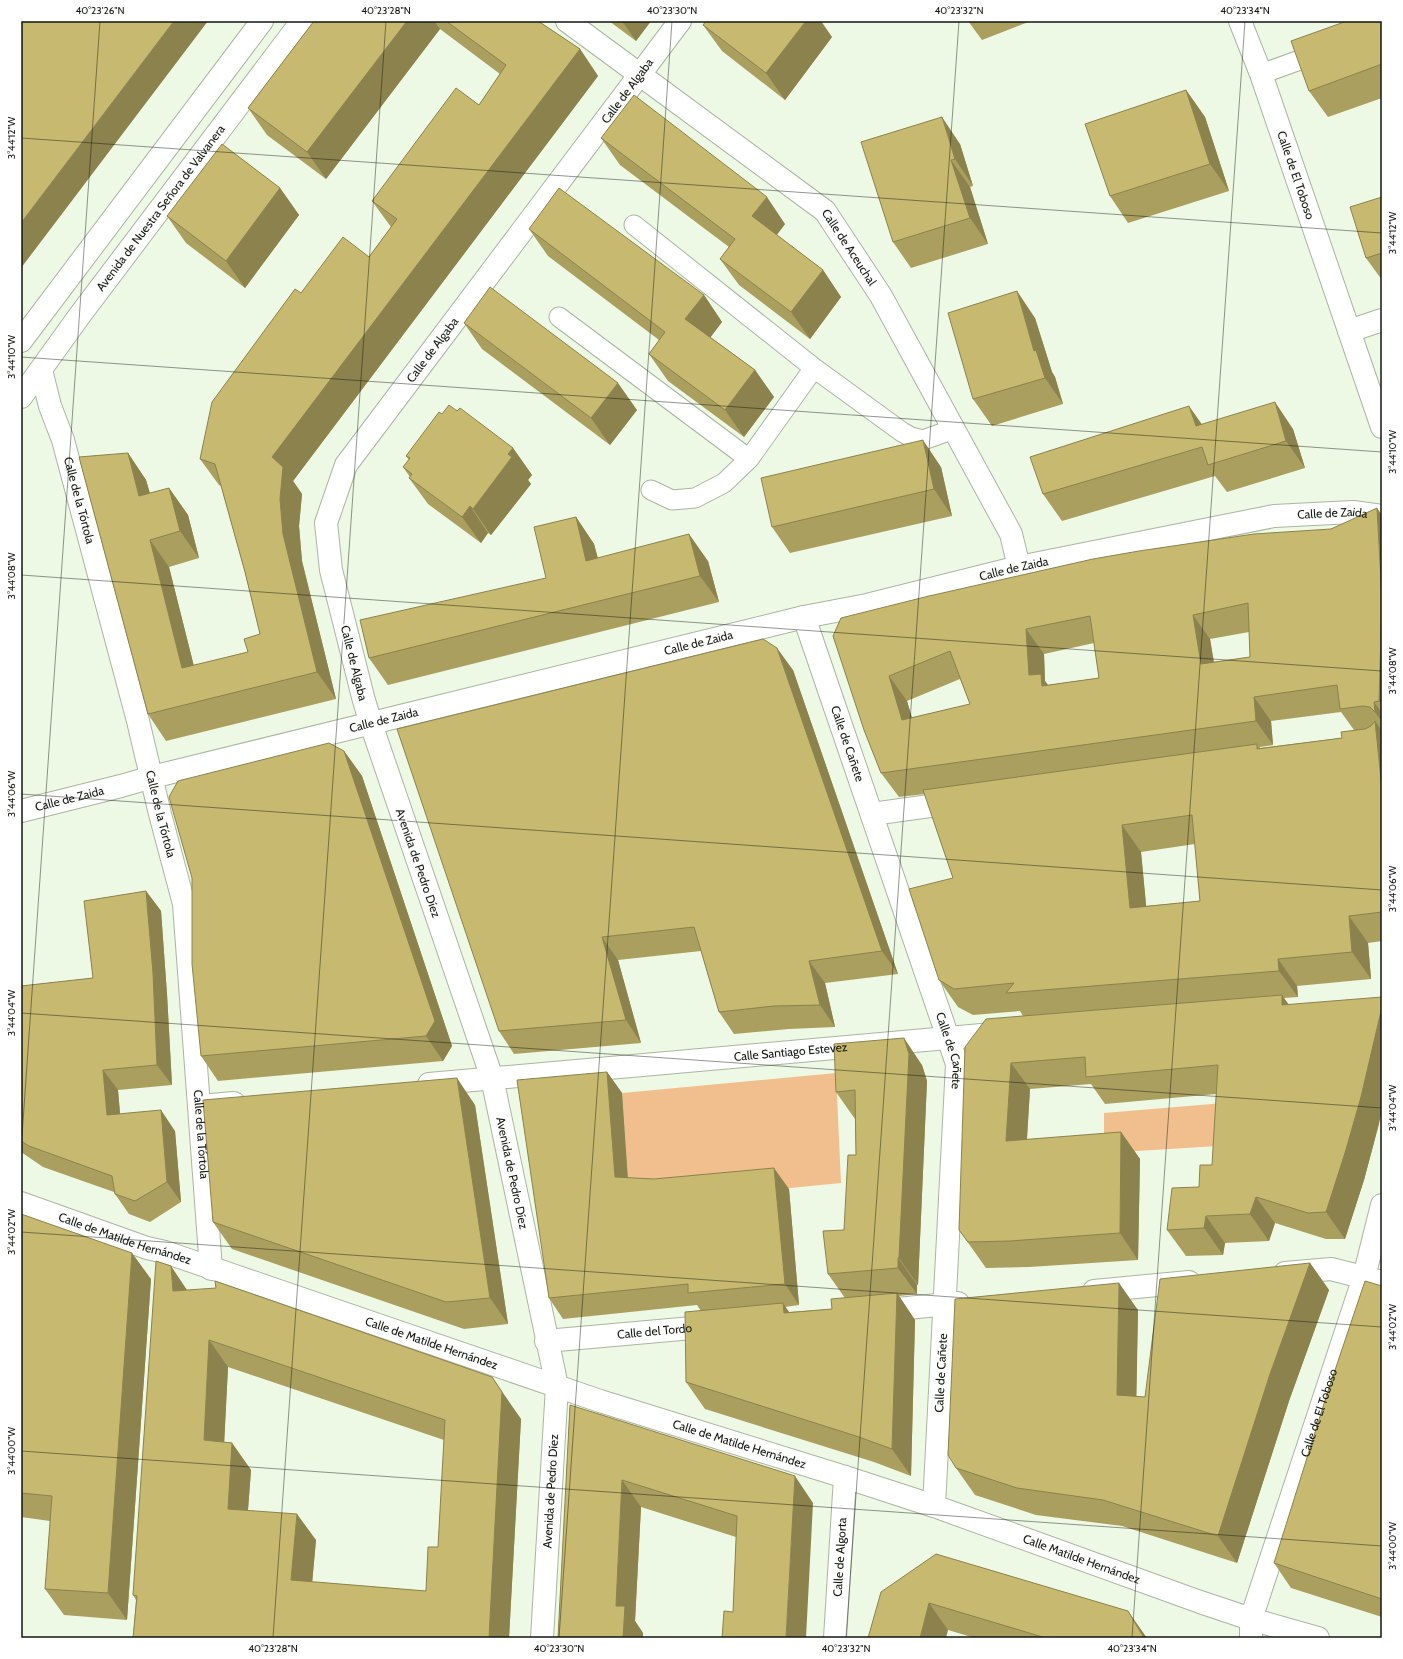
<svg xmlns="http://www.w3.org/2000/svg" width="1403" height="1659" font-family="Cabin,sans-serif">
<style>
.green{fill:#f1bf8d}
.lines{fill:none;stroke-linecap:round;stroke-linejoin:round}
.service-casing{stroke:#aab5a1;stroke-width:21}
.minor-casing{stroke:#aab5a1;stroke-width:24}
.secondary-casing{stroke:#aab5a1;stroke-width:24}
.service{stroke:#fff;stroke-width:19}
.minor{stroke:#fff;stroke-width:22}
.secondary{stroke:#fff;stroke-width:22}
.wall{fill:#ab9f5f;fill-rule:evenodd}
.shaded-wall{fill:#8b824e}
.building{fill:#c7b96f;stroke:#8b824e;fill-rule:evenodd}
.ticks{fill:none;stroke:#12160f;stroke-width:1;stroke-opacity:0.45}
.labels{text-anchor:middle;stroke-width:3.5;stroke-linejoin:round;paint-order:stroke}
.street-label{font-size:12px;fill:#12160f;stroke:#fff}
.neatline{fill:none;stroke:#12160f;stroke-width:1.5}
.ticks-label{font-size:10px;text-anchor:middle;fill:#12160f}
</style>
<rect width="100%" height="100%" fill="#edf9e4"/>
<path class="green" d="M836,1073L841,1183L669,1200L628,1182L622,1093Z
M1236,1102L1234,1145L1104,1153V1113Z"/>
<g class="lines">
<g class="service-casing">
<path id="service" d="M1261,74L1322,52
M634,225L814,368L902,432L911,437L923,440L954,429
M559,317L749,459L814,368
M651,490L672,500L695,498L724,483L749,459"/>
</g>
<g class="minor-casing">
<g id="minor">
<path id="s1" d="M567,21L825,211L881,296L1011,534L1019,567"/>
<path id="s2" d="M1240,21L1261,74L1382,427"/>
<path d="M1349,331L1382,320"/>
<path id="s3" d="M41,370L50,406L63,440L138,721L160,814L184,904L211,1269"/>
<path id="s4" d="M804,617L957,1064L934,1506"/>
<path id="s5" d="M21,811L121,786L152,777L804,617L867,605L1019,567L1274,516L1353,512L1382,516"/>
<path d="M872,814L959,802"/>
<path id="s6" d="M429,1084L1004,1033"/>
<path d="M199,1106L234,1103"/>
<path id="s7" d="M21,1203L147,1248L165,1252L600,1401L845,1477L934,1506L1200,1602L1251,1619L1318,1638"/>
<path d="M1285,1273L1331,1269L1382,1282"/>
<path d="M1094,1291L1189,1282"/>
<path d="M877,1311L958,1303"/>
<path id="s8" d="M546,1341L715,1326"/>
<path id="s9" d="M542,1638L557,1386L492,1078L371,724L363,697L331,570L326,523L346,465L680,21"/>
<path id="s10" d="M835,1638L845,1477"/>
<path id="s11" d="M1251,1638V1619L1364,1277L1382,1205"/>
</g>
</g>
<g class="secondary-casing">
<g id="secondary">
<path d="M21,341L262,21"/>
<path id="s12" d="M21,397L80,315L302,21"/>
</g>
</g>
<use href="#service" class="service"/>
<use href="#minor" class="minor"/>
<use href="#secondary" class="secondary"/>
</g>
<path class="wall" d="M314,21H538L580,49L598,76L293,481L302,494L299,526L302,561L336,699L166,741L148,714L128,453L146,480L150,493L169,488L188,515L199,558L169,567L194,666L248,652L260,634L245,572L221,486L219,485L200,459L301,293L369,257L391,227L372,201L479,105L500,74L440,29L326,179L267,135L248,108Z
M609,21H651L636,41Z
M968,21H1031L982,40Z
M1382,21V98L1328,117L1309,91Z
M703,25L832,37L785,100L722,51Z
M1186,90L1205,117L1229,191L1128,223L1110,196Z
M601,138L785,224L777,235L823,270L841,297L810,339L739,285L720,259L729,247L620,165Z
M960,144L973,186L970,187L988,244L911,268L893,242Z
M280,188L299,215L245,288L186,243L167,216Z
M1382,197V280L1366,258Z
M529,229L704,295L722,322L710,337L755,370L774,397L744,437L668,381L649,354L659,340L548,256Z
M1035,318L1052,372L1055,377L1063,404L992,426L973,399Z
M464,323L637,410L610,445L482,349Z
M457,411L513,448L532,475L528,480L531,484L491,535L488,533L481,543L428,504L409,478L410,477L403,467L409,460L406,456L442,414Z
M1202,424L1293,429L1305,468L1227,492L1215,476L1062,521L1043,494Z
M941,467L952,516L790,553L772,527Z
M1382,515V941L1368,943L1371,979L1297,986L1298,997L1284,998L1379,1124L1364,1180L1345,1239H1326L1275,1223L1269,1241L1225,1243L1223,1255L1186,1256L1167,1230L1199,1187L1212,1165L1216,1094L1105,1104L1091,1084L1030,1089L1027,1140L1121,1132L1140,1159L1138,1260L1029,1267L986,1268L959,1230L1023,1016L1020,1011L973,1015L958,1007L939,980L953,878L925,794L899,797L881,773L833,636L1331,529ZM1249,632L1250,657L1214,662L1210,639ZM1094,643L1099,678L1048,685L1045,681L1044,654ZM960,679L970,704L912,718L907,701ZM1341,712L1354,730L1342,738L1260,748V747L1273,745L1271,721ZM1195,844L1200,901L1146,906L1141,852Z
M576,517L594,544L598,558L708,561L719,602L388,685L369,658L546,578Z
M793,670L898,974L825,983L835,1027L789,1029L734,1034L719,1012L701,951L618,960L641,1043L514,1054L499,1031Z
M344,751L362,776L452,1046L443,1061L218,1081L201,1056Z
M146,891L161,911L167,994L172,1085L118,1090L120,1114L175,1131L181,1202L150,1222L129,1214L115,1194L114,1192L43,1167L21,1152V986L93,978Z
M922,1065L927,1081L918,1285H917V1294L899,1296L915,1320L911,1476L874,1462L705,1409L686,1382L701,1311L697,1305L563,1319L549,1298L607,1072L622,1093L628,1178L789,1189L799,1305L785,1307L789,1312L832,1309L845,1298L828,1274L844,1230L856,1155L855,1119L836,1092Z
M475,1105L508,1324L464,1329L232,1249L213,1222Z
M21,1214L151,1279L127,1620L64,1615L45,1589L50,1521L21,1517Z
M1310,1263L1329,1290L1289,1401L1237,1563L1122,1526L1036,1515L975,1495L956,1468L1138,1310L1136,1397H1145Z
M1382,1286V1617L1291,1588L1274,1563Z
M187,1290L510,1404L521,1419L509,1638H133L136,1600L133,1595ZM228,1367L444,1440L438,1547L426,1591L312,1582L316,1540L248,1510L251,1470L232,1443L224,1442Z
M570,1405L813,1503L733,1612L736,1537L641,1507L635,1621L643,1633L558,1638Z
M881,1592L1147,1638H975L948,1630Z"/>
<path class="shaded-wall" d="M174,21H208L21,268V223Z
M407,21H434L440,29L326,179L307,152Z
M622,21H651L636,41Z
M806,21H821L832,37L785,100L766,73Z
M580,49L598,76L293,481L302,494L299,526L302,561L336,699L317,672L283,534L272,457Z
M1186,90L1205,117L1229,191L1210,164Z
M942,117L960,144L973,186L955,159Z
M951,160L970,187L988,244L970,218Z
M280,188L299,215L245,288L226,261Z
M767,197L785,224L770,243L752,216Z
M823,270L841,297L810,339L791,312Z
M1017,291L1035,318L1052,372L1055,377L1063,404L1045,378L1034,351Z
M704,295L722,322L704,346L685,319Z
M755,370L774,397L744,437L725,410Z
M618,383L637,410L610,445L591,418Z
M1275,402L1293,429L1305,468L1286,441Z
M1189,406L1208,433L1196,426Z
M923,440L941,467L952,516L934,489Z
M513,448L532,475L528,480L531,484L491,535L473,509L508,454Z
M128,453L146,480L158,523L139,496Z
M169,488L188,515L199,558L180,531Z
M470,506L488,533L481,543L462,517Z
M1377,508L1382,515V705L1379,701Z
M576,517L594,544L605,587L586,561Z
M689,534L708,561L719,602L700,576Z
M150,540L169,567L201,695L182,668Z
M1193,615L1210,639L1218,689L1201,664Z
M1026,629L1044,654L1045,681L1058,699L1029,675Z
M777,648L793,670L898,974L882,951Z
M889,676L907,701L920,745L902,720Z
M1254,697L1271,721L1273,745L1256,721Z
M1374,702L1382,713V722L1375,712Z
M1375,721L1382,731V789Z
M344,751L362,776L452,1046L443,1061L426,1036Z
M1122,825L1141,852L1149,935L1130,908Z
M146,891L161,911L167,994L172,1085L157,1065Z
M1349,916L1368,943L1371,979L1352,952Z
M602,937L618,960L641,1043L626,1020Z
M1278,959L1297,986L1298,997L1279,971Z
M809,961L825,983L835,1027L820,1005Z
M1282,995L1300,1022L1282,1005Z
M1382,1007V1112L1364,1180L1345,1239L1326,1212Z
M904,1038L922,1065L927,1081L918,1285L899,1258Z
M1011,1063L1030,1089L1025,1168L1006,1141Z
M103,1070L118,1090L122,1136L107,1115Z
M607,1072L622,1093L629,1198L615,1177Z
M457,1078L475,1105L508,1324L490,1298Z
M161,1110L175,1131L181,1202L167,1182Z
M1121,1132L1140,1159L1138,1260L1120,1233Z
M774,1168L789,1189L799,1305L785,1284Z
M1256,1197L1275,1223L1269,1241L1250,1214Z
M1206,1216L1225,1243L1223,1255L1204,1228Z
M132,1253L151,1279L127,1620L108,1593Z
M898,1258L917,1285V1294L898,1268Z
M1310,1263L1329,1290L1289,1401L1237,1563L1218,1536L1270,1374Z
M171,1266L189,1293L173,1291Z
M1119,1283L1138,1310L1136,1422L1117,1395Z
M897,1293L915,1320L911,1476L892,1449Z
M783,1303L801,1330L784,1313Z
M209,1340L228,1367L223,1467L204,1440Z
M492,1377L521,1419L509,1638H489Z
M232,1443L251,1470L246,1536L228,1509Z
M795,1476L813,1503L806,1638H786Z
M622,1480L641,1507L635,1621L643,1633V1638H623L616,1606Z
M297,1514L316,1540L310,1607L291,1580Z
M929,1603L948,1630L946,1638H920Z
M1128,1611L1147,1638H1144Z"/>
<path class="building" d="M21,21H174L21,223Z
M314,21H407L307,152L248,108Z
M446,21H538L580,49L272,457L283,467L280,499L283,534L317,672L148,714L79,457L128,453L139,496L169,488L180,531L150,540L182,668L248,652L244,639L260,634L245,572L215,464L200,459L212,402L295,289L301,293L343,237L369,257L397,219L372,201L456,88L479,105L506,65Z
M706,21H806L766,73L703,25Z
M1347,21H1382V64L1309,91L1291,41Z
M1186,90L1210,164L1110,196L1085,124Z
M634,95L767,197L752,216L823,270L791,312L720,259L735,239L601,138Z
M942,117L955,159L951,160L970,218L893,242L861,142Z
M222,144L280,188L226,261L167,216Z
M559,188L704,295L685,319L755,370L725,410L649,354L665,332L529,229Z
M1382,197V253L1366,258L1350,207Z
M490,287L618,383L591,418L464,323Z
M1017,291L1034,351L1036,350L1045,378L973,399L948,313Z
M1275,402L1286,441L1208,465L1202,447L1043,494L1030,457L1189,406L1196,426Z
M449,405L457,411L460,408L513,448L508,454L512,457L473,509L470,506L462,517L409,478L412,474L403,467L410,458L406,456L439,412L442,414Z
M923,440L934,489L772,527L761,478Z
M1377,508L1382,599L1379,701L1374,702L1375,712L1370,707L1363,706L1340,709L1337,685L1254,697L1256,721L881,773L864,730L833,636L841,618L929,596L1093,559L1139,551L1254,534L1331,529ZM1248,603L1250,657L1201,664L1193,615ZM1090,616L1099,678L1042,686L1041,674L1029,675L1026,629ZM950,651L970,704L902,720L889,676Z
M576,517L586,561L689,534L700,576L369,658L360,620L546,578L534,527Z
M763,639L777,648L882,951L809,961L820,1005L774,1006L719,1012L694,927L602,937L626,1020L499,1031L397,729Z
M1375,721L1382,789V844H1381L1382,851V912L1349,916L1352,952L1278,959L1279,971L1006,993L1014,983L954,989L939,980L909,889L953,878L923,790L1257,744V749L1342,738L1341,732L1365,729L1371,726ZM1192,815L1200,901L1130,908L1122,825Z
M329,743L344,751L435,1021L426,1036L201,1056L192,964V878L169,797L178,781Z
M146,891L153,973L157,1065L103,1070L107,1115L161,1110L167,1182L135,1201L115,1194L112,1176L29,1146L21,1141V986L93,978L84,901Z
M1282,995V1005L1382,997V1007L1361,1097L1345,1153L1326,1212L1308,1213L1256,1197L1250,1214L1206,1216L1204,1228L1167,1230L1172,1188L1199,1187L1200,1165H1212L1218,1065L1086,1077L1085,1057L1011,1063L1006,1141L1121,1132L1120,1233L1010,1241L968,1242L959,1230L965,1047L986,1019Z
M904,1038L909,1054L899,1258H898V1268L828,1274L823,1231L844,1230L848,1155H856L855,1090L836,1092L834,1044Z
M607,1072L615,1177L654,1179L774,1168L785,1284L688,1293V1284L549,1298L517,1080Z
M457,1078L490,1298L446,1302L213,1222L203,1100Z
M21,1214L132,1253L108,1593L45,1589L52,1496L21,1493Z
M156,1261L171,1266L173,1291L216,1288L215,1281L492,1377L502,1392L489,1638H133L137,1596L133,1595ZM209,1340L445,1420L438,1547H428L426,1591L291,1580L297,1514L228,1509L232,1443L204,1440Z
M1310,1263L1270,1374L1218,1536L1103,1500L1017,1488L956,1468L948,1455L955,1299L1119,1283L1117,1395L1145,1397L1160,1279Z
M1365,1281L1382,1286V1599L1274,1563L1328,1391Z
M897,1293L892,1449L856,1436L686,1382L685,1312L783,1303L784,1313L832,1309L831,1299Z
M570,1405L795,1476L786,1638H722L724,1611L733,1612L737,1516L622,1480L616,1606H625L623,1638H558Z
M936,1554L1128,1611L1144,1638H1046L929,1603L920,1638H868L881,1592Z"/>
<path class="ticks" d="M21,138L1382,233M21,357L1382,452M21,575L1382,671M21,794L1382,890M21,1013L1382,1108M21,1150L100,21M21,1232L1382,1327M21,1451L1382,1546M273,1638L386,21M559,1638L672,21M846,1638L959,21M1132,1638L1245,21"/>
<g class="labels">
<g class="street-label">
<text dy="4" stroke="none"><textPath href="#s9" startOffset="1677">Calle de Algaba</textPath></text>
<text dy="4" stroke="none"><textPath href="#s2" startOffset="164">Calle de El Toboso</textPath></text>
<text dy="4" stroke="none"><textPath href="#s12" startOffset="235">Avenida de Nuestra Señora de Valvanera</textPath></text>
<text dy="4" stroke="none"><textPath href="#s1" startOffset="364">Calle de Aceuchal</textPath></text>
<text dy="4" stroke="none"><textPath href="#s9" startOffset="1353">Calle de Algaba</textPath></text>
<text dy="4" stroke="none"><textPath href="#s3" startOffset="136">Calle de la Tórtola</textPath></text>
<text dy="4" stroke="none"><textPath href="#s5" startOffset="1346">Calle de Zaida</textPath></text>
<text dy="4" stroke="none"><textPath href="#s5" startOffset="1022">Calle de Zaida</textPath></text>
<text dy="4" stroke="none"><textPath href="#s5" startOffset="698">Calle de Zaida</textPath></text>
<text transform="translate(354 663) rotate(76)" y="4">Calle de Algaba</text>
<text dy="4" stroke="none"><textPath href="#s5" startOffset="374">Calle de Zaida</textPath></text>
<text dy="4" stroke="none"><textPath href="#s4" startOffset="134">Calle de Cañete</textPath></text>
<text dy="4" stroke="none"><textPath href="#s5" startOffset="50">Calle de Zaida</textPath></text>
<text dy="4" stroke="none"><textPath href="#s3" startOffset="460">Calle de la Tórtola</textPath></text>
<text transform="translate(418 863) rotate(71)" y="4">Avenida de Pedro Díez</text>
<text dy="4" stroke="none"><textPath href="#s4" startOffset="458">Calle de Cañete</textPath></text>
<text dy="4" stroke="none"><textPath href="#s6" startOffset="363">Calle Santiago Estevez</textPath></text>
<text dy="4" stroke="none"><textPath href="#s3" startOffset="784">Calle de la Tórtola</textPath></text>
<text transform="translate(512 1173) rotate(78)" y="4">Avenida de Pedro Díez</text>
<text dy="4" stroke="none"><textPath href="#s7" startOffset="110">Calle de Matilde Hernández</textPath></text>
<text dy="4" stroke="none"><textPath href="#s8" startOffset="109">Calle del Tordo</textPath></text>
<text dy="4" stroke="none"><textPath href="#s7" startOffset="434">Calle de Matilde Hernández</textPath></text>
<text transform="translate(941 1373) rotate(-87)" y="4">Calle de Cañete</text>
<text dy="4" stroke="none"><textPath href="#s11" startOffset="236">Calle de El Toboso</textPath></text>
<text dy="4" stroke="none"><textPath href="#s7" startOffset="758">Calle de Matilde Hernández</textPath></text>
<text dy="4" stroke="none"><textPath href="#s9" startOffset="147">Avenida de Pedro Díez</textPath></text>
<text dy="4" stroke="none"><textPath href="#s10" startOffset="81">Calle de Algorta</textPath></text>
<text dy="4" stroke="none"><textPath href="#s7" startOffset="1119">Calle Matilde Hernández</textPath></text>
</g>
</g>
<rect width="1403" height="1659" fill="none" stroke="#ffffff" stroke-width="44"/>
<rect x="22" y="22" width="1359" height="1615" class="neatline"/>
<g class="ticks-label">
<text x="100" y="14">40°23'26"N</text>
<text x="386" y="14">40°23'28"N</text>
<text x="672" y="14">40°23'30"N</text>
<text x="959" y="14">40°23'32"N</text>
<text x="1245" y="14">40°23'34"N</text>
<text transform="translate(11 138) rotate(-90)" y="4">3°44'12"W</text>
<text transform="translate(1392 233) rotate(-90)" y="4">3°44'12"W</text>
<text transform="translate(11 357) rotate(-90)" y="4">3°44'10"W</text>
<text transform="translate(1392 452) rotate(-90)" y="4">3°44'10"W</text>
<text transform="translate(11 576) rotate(-90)" y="4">3°44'08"W</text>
<text transform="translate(1392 671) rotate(-90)" y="4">3°44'08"W</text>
<text transform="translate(11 794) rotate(-90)" y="4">3°44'06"W</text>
<text transform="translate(1392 889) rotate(-90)" y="4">3°44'06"W</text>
<text transform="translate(11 1013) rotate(-90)" y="4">3°44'04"W</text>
<text transform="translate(1392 1108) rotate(-90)" y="4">3°44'04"W</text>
<text transform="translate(11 1232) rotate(-90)" y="4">3°44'02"W</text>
<text transform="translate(1392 1327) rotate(-90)" y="4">3°44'02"W</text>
<text transform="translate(11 1451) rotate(-90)" y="4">3°44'00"W</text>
<text transform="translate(1392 1546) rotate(-90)" y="4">3°44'00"W</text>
<text x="273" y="1652">40°23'28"N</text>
<text x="559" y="1652">40°23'30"N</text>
<text x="846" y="1652">40°23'32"N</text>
<text x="1132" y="1652">40°23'34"N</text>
</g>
</svg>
